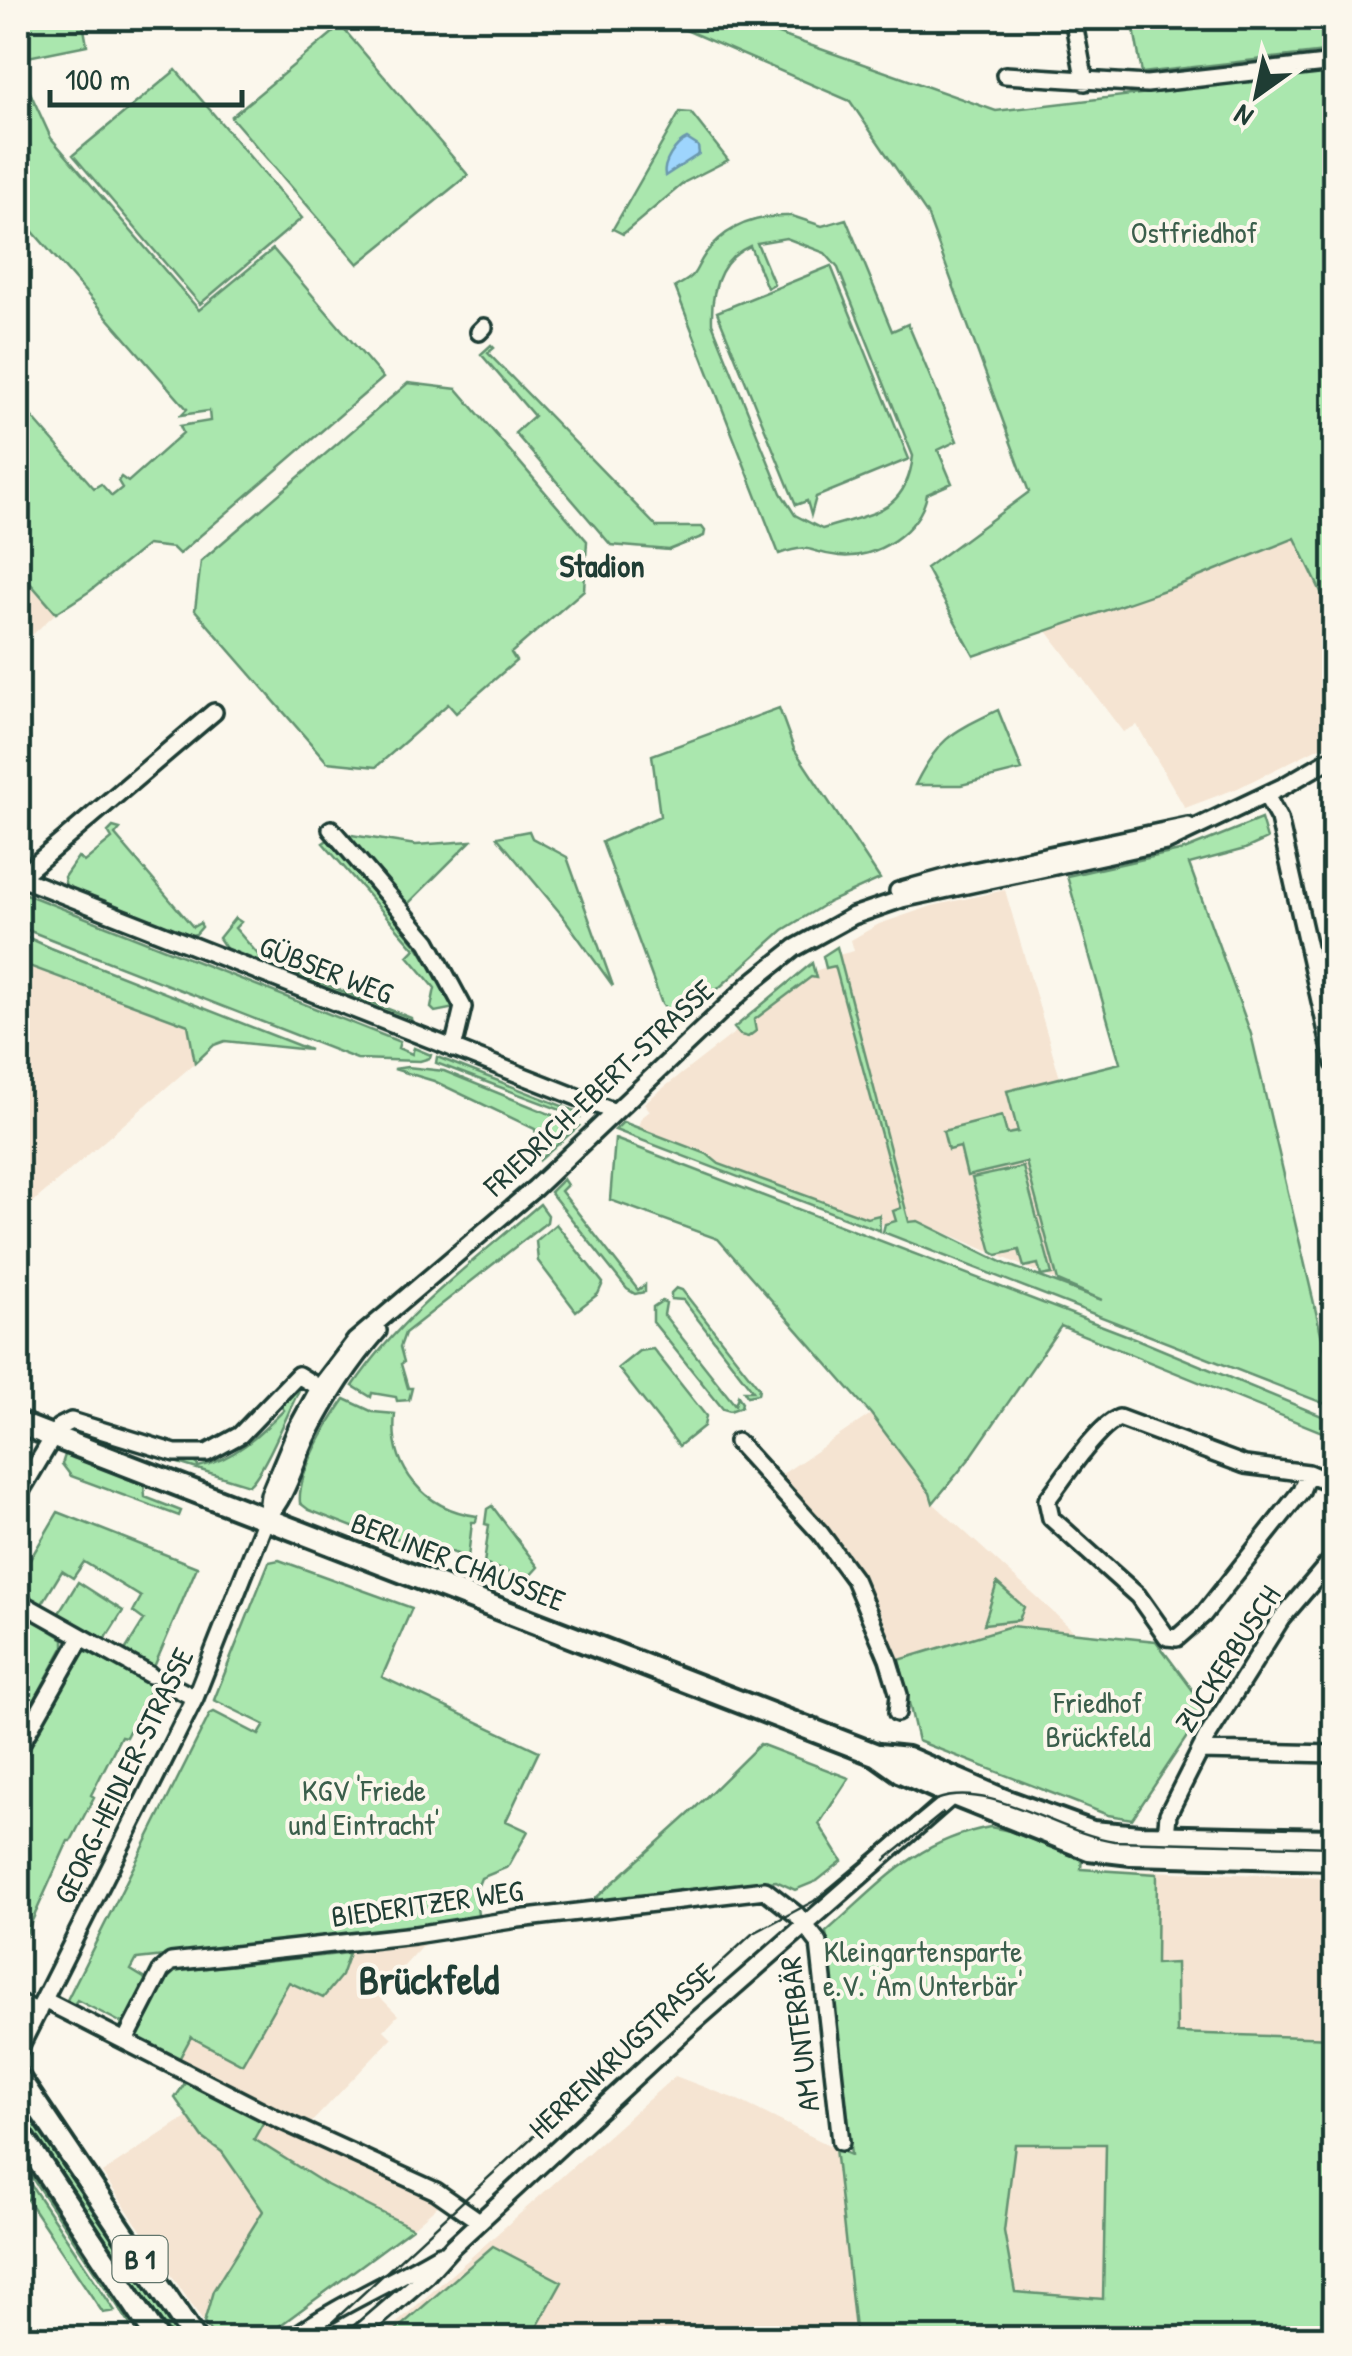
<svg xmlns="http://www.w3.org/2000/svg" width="1352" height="2356" font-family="'Patrick Hand',sans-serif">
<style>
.built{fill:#f5e4d2}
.green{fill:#aae7ae;stroke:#649271;stroke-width:2.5;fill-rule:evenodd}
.water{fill:#9ed5fd;stroke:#6b98ad;stroke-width:2.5}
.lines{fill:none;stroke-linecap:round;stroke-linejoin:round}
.minor-casing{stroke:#1f3d34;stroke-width:22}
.major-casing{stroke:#1f3d34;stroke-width:28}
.minor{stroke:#fbf7ec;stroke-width:15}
.major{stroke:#fbf7ec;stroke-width:20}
.tram{stroke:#1f3d34;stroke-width:2.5}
.labels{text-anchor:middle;stroke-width:8;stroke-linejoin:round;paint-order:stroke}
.shield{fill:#fbf7ec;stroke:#61756b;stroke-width:2.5}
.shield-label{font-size:28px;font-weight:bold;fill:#1f3d34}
.park-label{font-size:30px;fill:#3b5f4c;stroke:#fbf7ec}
.street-label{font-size:30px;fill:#1f3d34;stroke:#fbf7ec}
.neighbourhood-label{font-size:32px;font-weight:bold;fill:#1f3d34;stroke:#fbf7ec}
.district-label{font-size:40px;font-weight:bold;fill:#1f3d34;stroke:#fbf7ec}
</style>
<rect width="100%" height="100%" fill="#fbf7ec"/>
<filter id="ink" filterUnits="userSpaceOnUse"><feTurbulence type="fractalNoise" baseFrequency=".01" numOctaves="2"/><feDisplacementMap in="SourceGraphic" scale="20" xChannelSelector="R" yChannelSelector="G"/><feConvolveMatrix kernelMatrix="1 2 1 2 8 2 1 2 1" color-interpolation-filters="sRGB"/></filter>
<g filter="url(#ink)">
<path class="built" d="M1295,537L1334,619V740L1238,788L1185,808L1137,725L1123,732L1047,631L1179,585Z
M18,569L56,613L18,648Z
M1005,890L1060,1078L1007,1091L1058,1281L918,1221H896L882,1225L879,1215L868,1218L719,1164L707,1154L638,1127L641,1118L650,1111L644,1103L814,971L834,965L838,955L854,951L851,940L879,924L932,906Z
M18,962L188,1025L195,1063L18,1215Z
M871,1414L930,1493L933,1503L1077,1634L1011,1626L899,1660L869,1590L813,1512L778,1477Z
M1081,1869L1334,1877V2338H1016L996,2210Z
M424,1944L378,1995L398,2015L384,2030L392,2038L308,2126L178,2061L191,2037L242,2063L289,1982L341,1976L349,1953Z
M675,2076L738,2100L835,2148L856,2338H380Z
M188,2116L203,2138L222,2152L263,2211L213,2291L204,2323L102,2173Z
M267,2116L344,2156L442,2202L412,2228L327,2185L253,2139Z"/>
<path class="green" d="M18,18H82L87,45L18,59Z
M658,18H733L996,111L1334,71V619L1295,538L1179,585L974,656L926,568L1029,492L927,214L850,101Z
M1132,18H1334V51L1142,73Z
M341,26L468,175L358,264L231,117Z
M18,66L51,138L199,310L273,249L383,378L179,554L173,548L147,545L90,591L56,613L18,569V401L94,488L101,484L112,496L122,488L118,481L121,477L128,482L183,433L180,426L210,421L209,411L181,415L187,409L28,226L21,231L18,228Z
M176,70L302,218L200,304L73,155Z
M680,112L691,113L728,160L685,182L623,234L613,229Z
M792,216L822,226L846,219L892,331L908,324L957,441L938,450L952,483L927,494C921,531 875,560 839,556C807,553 814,542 779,554L675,287C700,274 692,273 706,253C727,225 758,215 792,216ZM786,238L825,253L838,268L913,456C906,514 871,513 822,529L795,515L781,493L712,323C711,292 718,260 750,246L767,288L774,284L757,243Z
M831,266L909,459L816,497L811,515L807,501L796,505L717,312Z
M491,345L494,348L488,353L657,527H702L705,531L704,536L669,550L611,545L515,433L534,416L481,354Z
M408,383L457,389L587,541L584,590L511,653L516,661L456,713L448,704L376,767L327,762L195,610L201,561Z
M779,708L794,749L880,879L829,902L783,930L679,1024L662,1004L602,842L660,816L652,755Z
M998,710L1022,770L961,785H915C939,737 951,733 998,710Z
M1261,819L1267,839L1245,849L1189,864L1251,1034L1334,1389H1332L1333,1407L883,1232L885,1224L896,1221L893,1211L901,1208L835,966L826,968L823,956L837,947L909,1222L918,1221L1008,1265L1102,1300L1058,1281L1026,1162L967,1176L960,1147L948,1150L943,1131L1002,1116L1007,1134L1018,1132L1007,1091L1120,1063L1067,876L1184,850Z
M113,827L120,829L115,835L193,927L200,923L202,927L196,934L188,936L66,887L64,877L78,857L84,862L112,839L108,832Z
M529,831L532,838L567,857L613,986L562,915L497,837Z
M345,834L416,845L471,841L406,906Z
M329,839L419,948L452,1000L457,998L455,1008L435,1012L431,1008L435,988L408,956L415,949L323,843Z
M18,891L400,1042L398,1048L412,1054L414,1048L431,1055L430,1058L420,1061L357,1059L30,931L18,926Z
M235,918L241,922L235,928L262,959L269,954L276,965L411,1018L412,1024L229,953L219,938Z
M18,933L51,948L310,1050L225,1041L214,1045L195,1063L188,1025L18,962Z
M812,963L816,978L811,977L754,1020L756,1031L748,1037L740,1035L734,1028Z
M437,1057L575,1111L579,1117L436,1063Z
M407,1067L444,1071L579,1126L540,1160L535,1129L434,1081L394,1069Z
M623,1122L707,1154L719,1164L867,1218L879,1215L880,1231L615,1130Z
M615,1139L1134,1338L1334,1421V1437L1061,1326L970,1458L933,1503L930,1493L871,1414L718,1239L610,1200Z
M1023,1167L1052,1274L1041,1276L1038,1264L1024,1267L1019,1250L997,1255L992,1252L972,1178Z
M563,1179L567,1185L561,1191L638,1290L645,1285V1292L635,1294L627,1289L550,1192Z
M540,1204L548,1215L547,1222L405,1333L400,1347L404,1362L401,1364L408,1388H412L409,1400L397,1401L396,1397L372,1393L371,1397L353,1386C402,1314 474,1261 540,1204Z
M556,1224L603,1283L598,1294L576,1311L538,1261L536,1241Z
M676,1288L682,1290L759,1388L758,1394L747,1396L744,1391H753L683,1300L671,1299V1293Z
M662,1301L666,1303L664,1315L735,1405L738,1396L742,1402L741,1407L730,1411L723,1409L653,1322V1307Z
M653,1349L706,1416L704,1426L679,1446L618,1368L639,1351Z
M302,1384C290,1407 264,1473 249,1485L162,1458L165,1454L194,1457L198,1467C234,1460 259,1435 284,1410L278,1403L295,1385Z
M345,1399L373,1412L395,1414C389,1468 424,1509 477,1516L476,1522H472L468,1558L430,1544L424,1548L396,1538L391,1542L309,1510L300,1503C297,1473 328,1423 345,1399Z
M68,1454L144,1484L145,1497L181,1511L179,1516L71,1476L62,1464L65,1455Z
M492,1506L538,1567L527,1579L484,1564L489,1525L485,1524L487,1509Z
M58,1512L197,1567L154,1667L124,1652L144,1620L133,1612L141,1597L84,1562L73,1578L62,1571L42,1604L18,1590V1580Z
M279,1560L412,1608L382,1677L539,1751L506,1821L528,1831L508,1867L481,1878L475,1893L479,1922L137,1959L131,1970L144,1978L150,1989L127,2034L118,2033L122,2023L77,2000L71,2009L65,2004L210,1714L214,1712L259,1735L265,1725L214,1700L269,1562Z
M78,1582L123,1611L104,1641L59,1613Z
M997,1583L1024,1607L1019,1620L984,1624Z
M18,1610L64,1639V1646L18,1730Z
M1011,1626L1156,1641L1206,1708L1132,1819L1108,1815L918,1741L899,1660Z
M86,1651L152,1685L126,1737L121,1736L91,1795L94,1797L71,1841H68L18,1952V1765L78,1656Z
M760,1744L849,1778L819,1824L842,1861L817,1881L795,1890L776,1881L587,1906L688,1815Z
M990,1827L1010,1831L1082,1858L1081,1869L1157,1874L1156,1964L1176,1963L1177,2033L1334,2038V2338H856L835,2148L851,2155L826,1932C881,1884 915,1841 990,1827ZM1015,2144H1106L1103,2299L1015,2292L1004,2231Z
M349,1953L341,1976L323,1998L289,1982L242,2064L191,2037L178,2061L135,2039L170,1972Z
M191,2074L267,2116L254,2139L327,2185L412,2228L263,2338H215L204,2323L213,2291L263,2211L222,2152L203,2138L175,2098Z
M18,2095L22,2097L184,2338H174L99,2238L18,2117Z
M18,2150L130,2317L129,2323L18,2157Z
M23,2173L115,2311L103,2313L18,2186Z
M493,2246L562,2282L531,2338H387Z"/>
<path class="water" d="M687,139L698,146L699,154L665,176C662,164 675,144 687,139Z"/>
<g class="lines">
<g class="minor-casing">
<path id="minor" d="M1073,18L1085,82
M1005,75L1147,84L1334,63
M479,332L484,327
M1266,795L1279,819L1284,841L1334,1063
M331,829L428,942L463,1007L453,1049
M18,877L615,1112
M19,878L214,712
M898,891L959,874L1188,826
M737,1442L820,1533L854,1579L888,1659L899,1695L897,1713
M1308,1473L1301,1491L1203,1615L1177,1638L1167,1637L1138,1596L1051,1518L1047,1500C1063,1480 1096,1427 1119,1418L1245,1465L1308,1473L1334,1484
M18,1496L59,1427L71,1421L175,1453H207L240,1435L298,1375L331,1395
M266,1519C288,1495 294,1465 308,1436C327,1399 351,1362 378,1331
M18,1601L150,1675
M170,1685L195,1698
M18,1749L81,1638
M1200,1751L1334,1754
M1165,1847L1168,1814L1207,1737L1281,1619L1334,1557
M44,2000L280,2120L436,2191L479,2221
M18,2002L38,2012
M125,2041L161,1971L171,1962L414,1935L518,1919L765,1890L797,1915L819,1943L841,2142
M18,2051L195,1698L266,1519L269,1495L297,1428L319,1388L355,1341L535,1188L751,983L795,948L853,916L902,899L1166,842L1282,787L1334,757
M292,2338C338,2305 391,2283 440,2254
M354,2338L426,2276L452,2247L692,2024L959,1790"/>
</g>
<g class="major-casing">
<path id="major" d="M18,1423L877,1755L901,1772L941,1790L1089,1849L1131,1854L1334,1859
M879,1755L907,1758L1004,1800L1092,1832L1140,1836L1334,1840
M18,2077L194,2338
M18,2130L157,2338"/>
</g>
<use href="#minor" class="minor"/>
<use href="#major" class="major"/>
<path class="tram" d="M885,1860L943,1813
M315,2338L752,1934L814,1901L936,1800C990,1780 1059,1833 1114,1841L1334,1847"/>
</g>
</g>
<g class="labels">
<rect class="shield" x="112.5" y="2236" width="55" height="46" rx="8"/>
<g class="shield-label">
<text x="140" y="2269">B 1</text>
</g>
<g class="park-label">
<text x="1194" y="243">Ostfriedhof</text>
<text x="1098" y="1713">Friedhof<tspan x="1098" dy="34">Brückfeld</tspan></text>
<text x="364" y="1801">KGV 'Friede<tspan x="364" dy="34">und Eintracht'</tspan></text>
<text x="923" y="1962">Kleingartensparte<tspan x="923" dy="34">e.V. 'Am Unterbär'</tspan></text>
</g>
<g class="street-label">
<text transform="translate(326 970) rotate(21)" y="10">GÜBSER WEG</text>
<text transform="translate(599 1088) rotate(-43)" y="10">FRIEDRICH-EBERT-STRASSE</text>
<text transform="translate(458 1562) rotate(21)" y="10">BERLINER CHAUSSEE</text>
<text transform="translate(1228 1659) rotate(-57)" y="10">ZUCKERBUSCH</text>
<text transform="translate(124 1776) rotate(-64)" y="10">GEORG-HEIDLER-STRASSE</text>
<text transform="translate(427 1904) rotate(-8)" y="10">BIEDERITZER WEG</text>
<text transform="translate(800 2034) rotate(-97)" y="10">AM UNTERBÄR</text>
<text transform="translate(622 2051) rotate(-43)" y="10">HERRENKRUGSTRASSE</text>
</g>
<g class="neighbourhood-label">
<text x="602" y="577">Stadion</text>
</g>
<g class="district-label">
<text x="429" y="1994">Brückfeld</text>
</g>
</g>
<rect width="1352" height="2356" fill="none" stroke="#fbf7ec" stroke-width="60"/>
<rect x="30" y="30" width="1292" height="2296" fill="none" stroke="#1f3d34" stroke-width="4" filter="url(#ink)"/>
<g transform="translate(1257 95) rotate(213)" stroke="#fbf7ec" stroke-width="8" paint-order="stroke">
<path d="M0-8L18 38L0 25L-18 38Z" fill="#1f3d34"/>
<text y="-15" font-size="28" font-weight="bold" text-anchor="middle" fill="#1f3d34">N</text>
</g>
<path d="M50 90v15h192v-15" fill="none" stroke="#1f3d34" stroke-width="5"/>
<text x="65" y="90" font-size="30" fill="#1f3d34" stroke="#fbf7ec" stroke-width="8" paint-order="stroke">100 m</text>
</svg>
